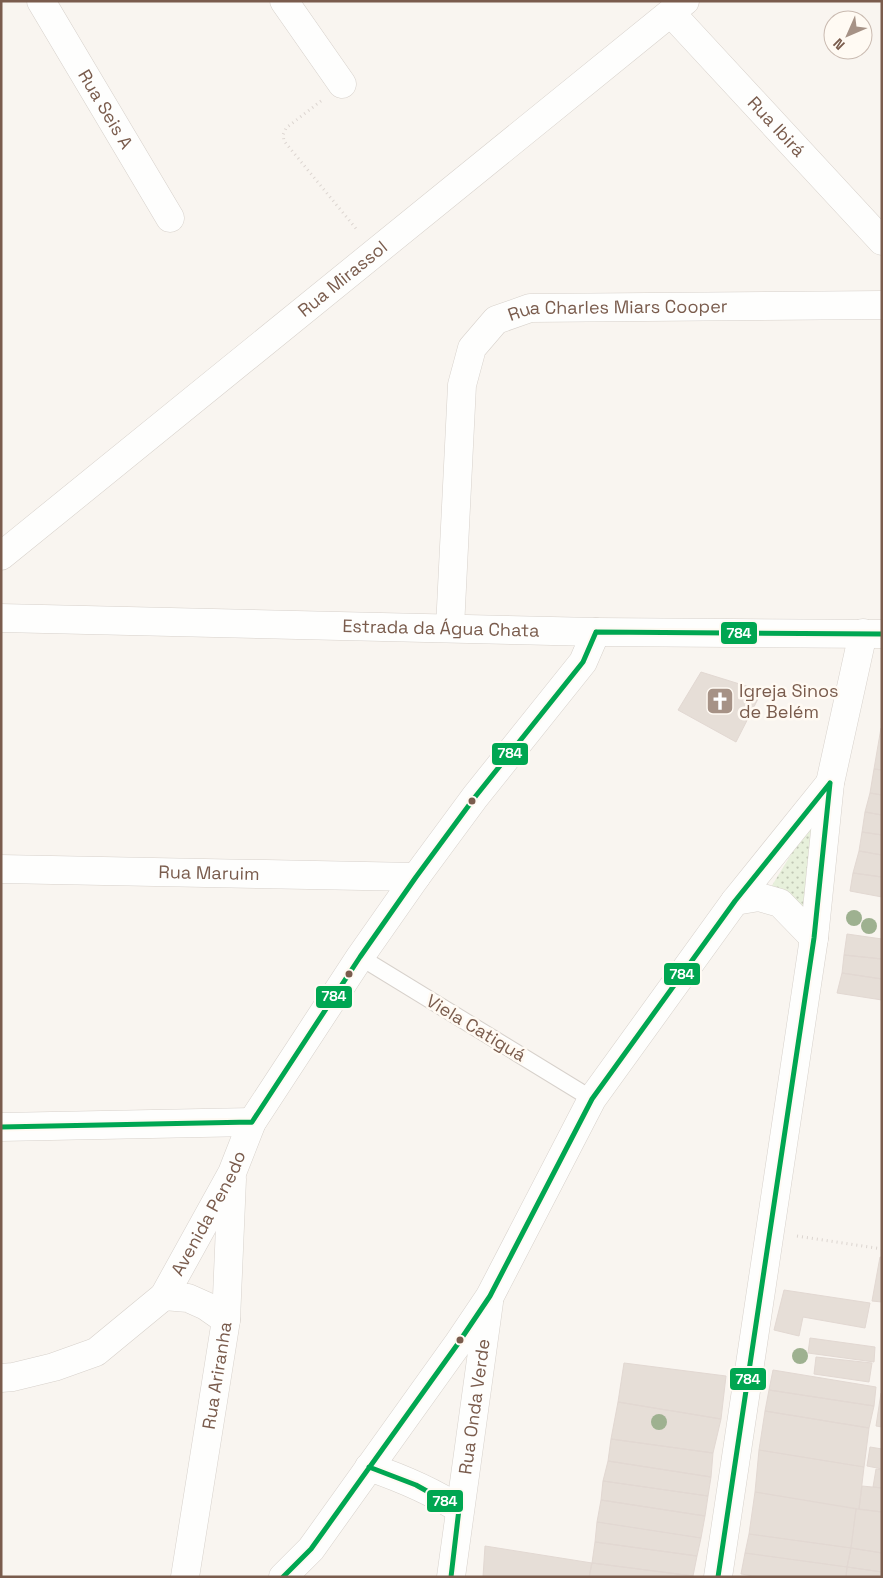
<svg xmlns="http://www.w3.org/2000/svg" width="883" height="1578" font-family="'Space Grotesk',sans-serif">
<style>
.park{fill:url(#park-dots)}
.building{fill:#e6ded7;stroke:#e2d8d2}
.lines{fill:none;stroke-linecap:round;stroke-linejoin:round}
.service-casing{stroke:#d7d1cb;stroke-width:18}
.minor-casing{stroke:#d7d1cb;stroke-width:29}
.tertiary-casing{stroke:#d7d1cb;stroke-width:29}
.path{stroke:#dcd5d0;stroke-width:3;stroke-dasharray:1 4;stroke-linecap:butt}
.service{stroke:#fefefd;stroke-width:16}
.minor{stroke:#fefefd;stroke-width:28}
.tertiary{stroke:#fefefd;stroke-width:28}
.bus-1-casing{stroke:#fffaf3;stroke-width:9}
.bus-1{stroke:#00a651;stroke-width:5}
.tree{fill:#9eb190}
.bus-dot{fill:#7a5c4d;stroke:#fffaf3;stroke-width:2}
.labels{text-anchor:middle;stroke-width:5;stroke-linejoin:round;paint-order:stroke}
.street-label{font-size:18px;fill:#7a5c4d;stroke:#fffaf3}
.poi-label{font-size:18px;fill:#7a5c4d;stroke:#fffaf3;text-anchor:start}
.line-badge{stroke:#fffaf3;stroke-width:2}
.badge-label{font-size:14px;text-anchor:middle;font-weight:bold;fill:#fff}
</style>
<defs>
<pattern id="park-dots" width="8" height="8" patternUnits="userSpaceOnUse" patternTransform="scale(1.25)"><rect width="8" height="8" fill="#e7f0db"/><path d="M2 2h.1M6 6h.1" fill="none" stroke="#c0c6b4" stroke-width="1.8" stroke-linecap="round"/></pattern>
</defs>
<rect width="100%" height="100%" fill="#f9f5f0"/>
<path class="park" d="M813,819L804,908L765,897L809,825Z"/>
<path class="building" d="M701,672L762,691L736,742L678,710Z
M881,728L882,729V770L874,769Z
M874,769L882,770V795L870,793Z
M870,793L882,795V815L865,812Z
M865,812L882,815V835L862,832Z
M862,832L882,835V855L859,851Z
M859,851L882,855V877L853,873Z
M853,873L882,877V897L850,891Z
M847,934L882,939V959L844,955Z
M844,955L882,959V979L842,973Z
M842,973L882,979V1000L837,993Z
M880,1257H882V1302L872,1301Z
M784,1290L870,1303L865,1328L803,1317L799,1336L774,1330Z
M810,1338L875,1347L874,1362L808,1353Z
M816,1357L872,1363L869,1382L814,1374Z
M624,1363L726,1376L721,1419L618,1402Z
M773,1370L876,1387L874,1406L769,1390Z
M769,1390L874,1406L869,1428L765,1411Z
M881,1393H882V1427L876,1426Z
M618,1402L721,1419L713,1453L611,1439Z
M765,1411L869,1428L864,1467L759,1450Z
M611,1439L713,1453L711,1477L608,1461Z
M870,1447L882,1449V1469L867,1466Z
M759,1450L864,1467L859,1509L755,1492Z
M608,1461L711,1477L708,1496L603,1481Z
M876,1469L882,1470V1488L873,1487Z
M603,1481L708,1496L705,1516L601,1500Z
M862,1486L882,1488V1512L859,1509Z
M755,1492L856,1509L851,1548L749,1534Z
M601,1500L705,1516L701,1538L597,1522Z
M856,1509L882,1512V1553L851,1548Z
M597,1522L701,1538L697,1556L595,1542Z
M749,1534L851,1548L847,1567L745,1553Z
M595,1542L697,1556L693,1576L592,1563Z
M485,1546L592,1563L589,1577H483Z
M851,1548L882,1553V1572L847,1567Z
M745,1553L847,1567L846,1577H760L741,1574Z
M592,1563L693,1576V1577H589Z
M847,1567L882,1572V1577H846Z"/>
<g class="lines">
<g class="service-casing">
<path id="service" d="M360,957L592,1099"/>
</g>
<g class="minor-casing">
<g id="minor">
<path id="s1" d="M41,1L170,218"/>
<path d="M284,1L342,84"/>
<path id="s2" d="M671,13L882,241"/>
<path id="s3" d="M1,556L685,1"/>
<path id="s4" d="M450,628L462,385L472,348L496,320L530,308L882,305"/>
<path id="s5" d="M1,869L416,877"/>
<path d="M735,901L759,897L780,903L814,938"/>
<path d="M1,1127L252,1122"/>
<path d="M164,1296L188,1298L206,1306L226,1320"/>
<path id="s6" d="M1,1378L13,1377L54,1367L96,1352L164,1296L232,1173L252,1122L360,957L416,877L475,797L583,662L596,632"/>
<path d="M369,1467C401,1478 431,1490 459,1509"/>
<path id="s7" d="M185,1577L226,1320L232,1179"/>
<path d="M283,1577L311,1549L457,1345L490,1296L592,1099L735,901L830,783"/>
<path id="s8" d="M451,1577L489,1302"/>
<path d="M718,1577L814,938L830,783L863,633"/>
</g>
</g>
<g class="tertiary-casing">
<g id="tertiary">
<path id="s9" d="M1,618L596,632L882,634"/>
</g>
</g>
<path class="path" d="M321,101L286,128L283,135L284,141L358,231
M797,1236L882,1249"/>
<use href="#service" class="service"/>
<use href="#minor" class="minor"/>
<use href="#tertiary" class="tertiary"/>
<g class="bus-1-casing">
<path id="bus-1" d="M596,632L882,634
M252,1122L360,957L416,877L475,797L583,662L596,632
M1,1127L252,1122
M369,1467L416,1485L459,1509L451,1577
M283,1577L311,1549L457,1345L490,1296L592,1099L735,901L830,783
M718,1577L814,938L830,783"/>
</g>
<use href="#bus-1" class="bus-1"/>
</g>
<g class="tree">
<circle cx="854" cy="918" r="8"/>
<circle cx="869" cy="926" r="8"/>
<circle cx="800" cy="1356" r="8"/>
<circle cx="659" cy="1422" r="8"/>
</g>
<defs>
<g id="church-square" transform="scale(1.4375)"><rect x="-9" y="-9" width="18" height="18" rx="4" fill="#a69286" stroke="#fffaf3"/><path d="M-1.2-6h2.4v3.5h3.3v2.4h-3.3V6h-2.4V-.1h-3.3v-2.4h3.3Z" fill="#fff"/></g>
</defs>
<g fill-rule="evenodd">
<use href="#church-square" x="720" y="701"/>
</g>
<g class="bus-dot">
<circle cx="472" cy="801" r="4.5"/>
<circle cx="349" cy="974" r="4.5"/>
<circle cx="460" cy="1340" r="4.5"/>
</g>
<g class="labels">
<g class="street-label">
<text dy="6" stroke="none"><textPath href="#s1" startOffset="126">Rua Seis A</textPath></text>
<text dy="6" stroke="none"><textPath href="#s2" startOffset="155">Rua Ibirá</textPath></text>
<text dy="6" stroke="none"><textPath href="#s3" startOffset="440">Rua Mirassol</textPath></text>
<text dy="6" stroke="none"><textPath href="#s4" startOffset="442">Rua Charles Miars Cooper</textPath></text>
<text dy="6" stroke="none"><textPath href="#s9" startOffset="440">Estrada da Água Chata</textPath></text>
<text dy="6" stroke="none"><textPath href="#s5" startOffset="208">Rua Maruim</textPath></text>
<text transform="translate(476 1028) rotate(31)" y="6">Viela Catiguá</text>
<text dy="6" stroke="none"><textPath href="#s6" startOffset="281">Avenida Penedo</textPath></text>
<text dy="6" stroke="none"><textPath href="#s7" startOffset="204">Rua Ariranha</textPath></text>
<text dy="6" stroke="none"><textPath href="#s8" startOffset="172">Rua Onda Verde</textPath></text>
</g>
<g class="poi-label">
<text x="739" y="697">Igreja Sinos<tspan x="739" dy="21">de Belém</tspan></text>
</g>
</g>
<g class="line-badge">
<rect x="720" y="621" width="38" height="24" rx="5" fill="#00a651"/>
<rect x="491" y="742" width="38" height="24" rx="5" fill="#00a651"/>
<rect x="663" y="962" width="38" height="24" rx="5" fill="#00a651"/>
<rect x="315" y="985" width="38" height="24" rx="5" fill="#00a651"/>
<rect x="729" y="1367" width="38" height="24" rx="5" fill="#00a651"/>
<rect x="426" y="1489" width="38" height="24" rx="5" fill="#00a651"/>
</g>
<g class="badge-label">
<text x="739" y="638">784</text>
<text x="510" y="758">784</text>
<text x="682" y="979">784</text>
<text x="334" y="1001">784</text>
<text x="748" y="1384">784</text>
<text x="445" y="1506">784</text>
</g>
<rect width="883" height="1578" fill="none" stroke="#7a5c4d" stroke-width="5"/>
<g transform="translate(848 35) rotate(225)"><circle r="24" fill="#fffaf3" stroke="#cabbb1"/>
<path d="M0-4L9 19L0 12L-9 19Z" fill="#a69286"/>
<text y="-8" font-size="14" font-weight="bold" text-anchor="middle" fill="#7a5c4d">N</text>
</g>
</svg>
